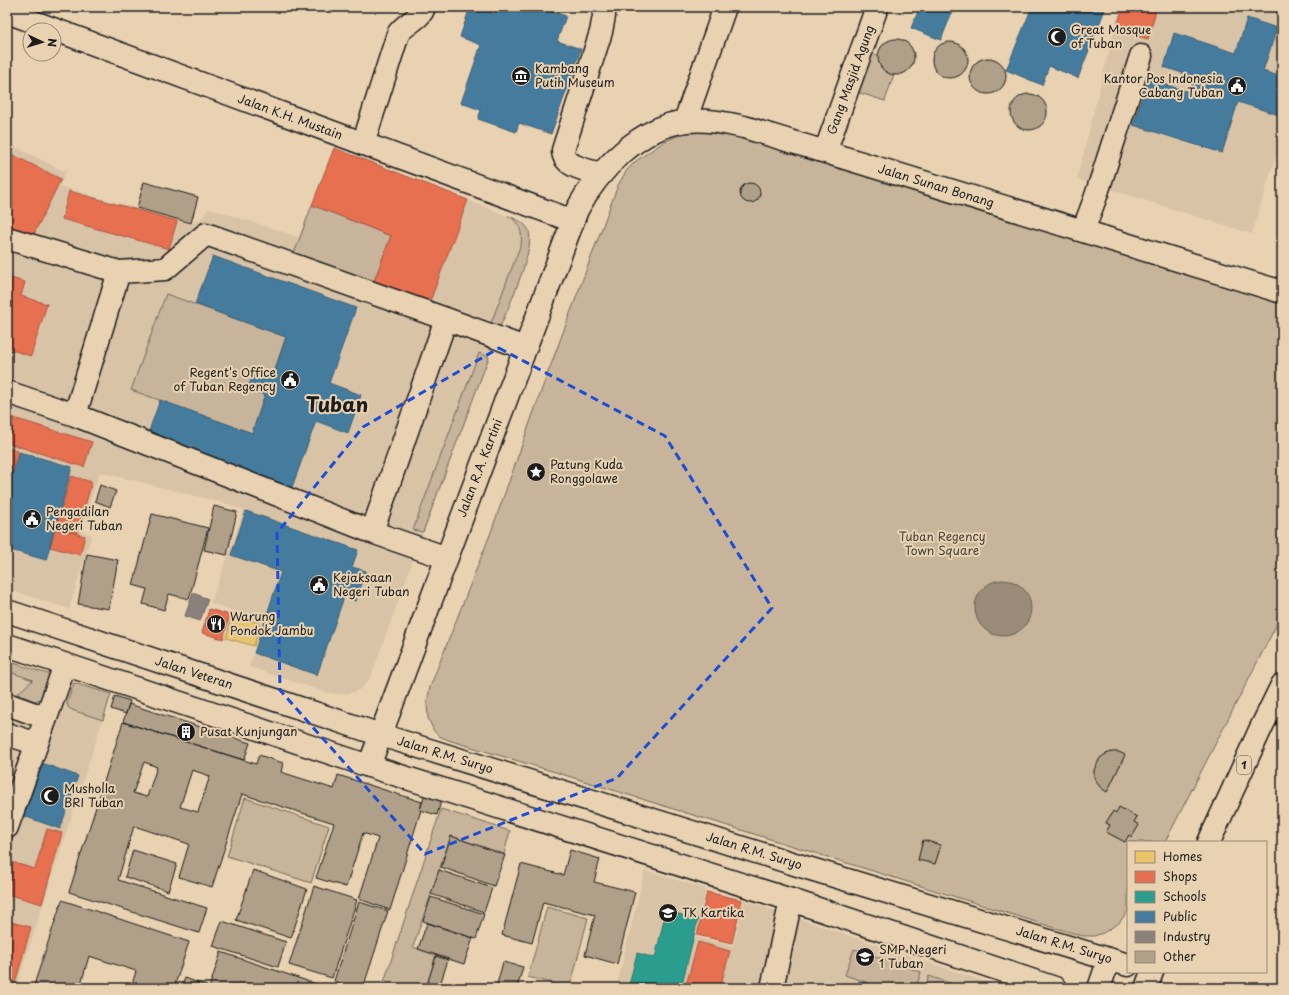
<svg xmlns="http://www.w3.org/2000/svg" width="1289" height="995" font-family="'Playpen Sans',sans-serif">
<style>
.built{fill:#d8c3a6}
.green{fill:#c7b49a;stroke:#72685b}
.water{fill:#9b8c79;stroke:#685f54}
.homes{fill:#e9c46a;stroke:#ac9253}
.shops{fill:#e76f51;stroke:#aa5641}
.schools{fill:#2a9d8f;stroke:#26766c}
.public{fill:#457b9d;stroke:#395e76}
.industry{fill:#8a817c;stroke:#69635f}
.building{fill:#b0a089;stroke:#1c1c1c;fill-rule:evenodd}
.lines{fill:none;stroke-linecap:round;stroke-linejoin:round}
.minor-casing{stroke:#1c1c1c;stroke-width:25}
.major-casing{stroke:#1c1c1c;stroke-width:25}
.highway-casing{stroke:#1c1c1c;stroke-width:25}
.minor{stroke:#e9d2b2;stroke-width:22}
.major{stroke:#e9d2b2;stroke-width:22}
.highway{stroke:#e9d2b2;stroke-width:22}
.marked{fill:none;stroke:#1d4ed8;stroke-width:3;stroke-dasharray:8 5;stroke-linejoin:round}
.labels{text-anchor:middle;stroke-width:4;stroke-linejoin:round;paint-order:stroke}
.shield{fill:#e9d2b2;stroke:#5a5349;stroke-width:1}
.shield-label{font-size:11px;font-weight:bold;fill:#1c1c1c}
.poi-label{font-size:12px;fill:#1c1c1c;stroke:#e9d2b2;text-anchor:start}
.street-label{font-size:12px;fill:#1c1c1c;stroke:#e9d2b2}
.park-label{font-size:12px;fill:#47423c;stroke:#e9d2b2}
.town-label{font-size:20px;font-weight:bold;fill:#1c1c1c;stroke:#e9d2b2}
</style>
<rect width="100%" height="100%" fill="#e9d2b2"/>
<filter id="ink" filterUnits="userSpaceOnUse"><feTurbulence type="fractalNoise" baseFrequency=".025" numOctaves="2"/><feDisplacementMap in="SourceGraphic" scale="8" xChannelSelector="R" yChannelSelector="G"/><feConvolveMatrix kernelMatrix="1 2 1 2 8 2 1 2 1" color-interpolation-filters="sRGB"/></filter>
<g filter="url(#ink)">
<path class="built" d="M1120,7H1282V136L1252,234L1077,179Z
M7,143L66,172L59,186L190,224L202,218L209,208L299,237L334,148L508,216L518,220L527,228L531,238L527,257L423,532L372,674L369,680L362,688L355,692L342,694L328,693L249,667L264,622L211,603L244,510L227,504L100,472L80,531L92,535L69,609L7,589Z
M7,661L111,694L16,988H7Z
M645,870L706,889L695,937L733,946L744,900L1004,988H616Z"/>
<path class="green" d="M869,52L879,56C879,66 884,72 894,74L885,101L854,91Z
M719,130L1282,301V614L1165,842H1128V911L1119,923L1103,933L1094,936H1083L1052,927L555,772L448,740L439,736L434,731L428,718L427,703L430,687L491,532L543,386L618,185L627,170L636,161L665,141L685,133Z
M312,205L391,236L370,292L291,262Z
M508,216C516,219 524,222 528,229C537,246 508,308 500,327L491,323L521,244C523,232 519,221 508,216Z
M166,294L286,337L272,378L254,372L248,389L265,395L252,433L131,390Z
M479,353L489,357L423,532L413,530Z
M7,661L51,675L41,699L35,701L17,694L33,680L7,671Z
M74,683L111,694L103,720L72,710L68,707L67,703Z
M245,798L329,826L311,883L227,856Z
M441,809L510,831L504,854L451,836L413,947L436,955L426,988H382Z
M547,907L588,918L570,988L528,977Z
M854,949L921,972L916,988H884L845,975Z
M929,976L964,988H925Z"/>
<path class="water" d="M975 608a28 28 0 1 1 56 0a28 28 0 1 1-56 0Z"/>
<path class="homes" d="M232,616L260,623L254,646L226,638Z"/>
<path class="shops" d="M1123,7H1157L1148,39L1116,30Z
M334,148L468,200L426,312L370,292L391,236L312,205Z
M9,153L61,179L28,246L7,236V157Z
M69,191L177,221L169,249L62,219Z
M7,277L25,282L21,296L47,304L31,356L8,349L7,352Z
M7,416L92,442L84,467L7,443Z
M7,448L18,451L7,490Z
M71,476L92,482L77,533L56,527Z
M55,528L85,536L80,555L50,547Z
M209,609L230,615L223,639L202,633Z
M7,749L11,759L7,775Z
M47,829L62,833L42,904L7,894V878L11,862L35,869Z
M707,892L742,900L732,943L697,935Z
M7,921L31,927L14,987L7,985Z
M698,942L730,951L720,988H685Z"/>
<path class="schools" d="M666,911L698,919L681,988H641L629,985L637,953L655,958Z
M859,981L880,988H857Z"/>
<path class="public" d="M470,7H474L495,14L498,7H540L566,16L557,41L581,49L551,134L519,123L516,132L478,119L481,110L461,103L481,45L460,37Z
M920,7H954L941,40L911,28Z
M1032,7H1106L1078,78L1049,66L1042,85L1006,70Z
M1247,18L1277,28L1263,71L1282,77V116L1238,102L1222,153L1133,125L1148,79L1189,92L1194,77L1164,67L1174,33L1236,53Z
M213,256L356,308L329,383L361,395L348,433L316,421L287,501L143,448L160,400L252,433L265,395L248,389L254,372L272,378L286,337L195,304Z
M19,452L72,467L46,560L7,549V493Z
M246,511L358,550L352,567L366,571L356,601L344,597L317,675L254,653L281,572L231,555Z
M39,762L78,776L60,829L21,815Z"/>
<path class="industry" d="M193,593L208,599L200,621L185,616Z"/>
<path class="building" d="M878 57a18 18 0 1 1 36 0a18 18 0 1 1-36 0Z
M932 60a18 18 0 1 1 36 0a18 18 0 1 1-36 0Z
M970 76a18 18 0 1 1 36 0a18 18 0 1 1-36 0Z
M1011 112a18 18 0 1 1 36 0a18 18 0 1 1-36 0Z
M144,182L198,197L191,223L137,208Z
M740 193a10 10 0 1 1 20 0a10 10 0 1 1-20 0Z
M100,485L116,491L110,507L95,501Z
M214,506L237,512L227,555L204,550Z
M152,514L208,528L189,599L169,594L164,610L143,604L147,589L133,585Z
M87,554L118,560L109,609L78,604Z
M115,696L130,701L126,714L111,709Z
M129,704L250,743L244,760L123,722Z
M123,722L256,764L259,755L283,763L281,772L334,789L338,775L422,802L420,810H421L390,910L359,899L378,838L363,833L346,887L316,878L334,823L242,794L212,887L179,877L189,844L134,826L118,880L207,908L199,933L69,892ZM144,762L157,767L147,797L133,793ZM192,770L210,776L198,812L180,807Z
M1112,752H1119L1125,755L1107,792L1101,788L1097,783L1094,777V770L1100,758L1106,754Z
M425,793L442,798L437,815L420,810Z
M1119,807L1137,817L1134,822L1139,825L1132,837L1129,835L1125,842L1106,832L1110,825L1106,823L1113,811L1116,813Z
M451,836L505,855L494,886L441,867Z
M923,840L941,845L935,864L918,860Z
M133,850L177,864L168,891L125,877Z
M570,850L600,859L594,882L635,892L617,964L585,955L595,915L543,902L532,943L502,935L521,864L563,875Z
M253,870L307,889L291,938L236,920Z
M439,870L492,888L484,912L431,894Z
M314,886L357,900L332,978L289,965Z
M431,897L484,914L476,939L423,921Z
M62,900L189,942L174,988H131L136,971L89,956L81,984L95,988H33Z
M359,902L388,911L363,988H353L334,981Z
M222,921L286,942L278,967L213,946Z
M427,923L473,938L464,964L418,949Z
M221,952L328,988H209Z
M436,956L448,960L439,988H426Z
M503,962L523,967L517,988H496Z
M185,978L207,986V988H181Z"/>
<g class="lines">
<g class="minor-casing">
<path id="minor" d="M7,12L573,221
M685,121L725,7
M363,144L398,34C405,23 420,20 424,7
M825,152L877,7
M601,174C587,170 563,167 563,150L601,32L604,16V7
M1083,231L1096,196L1141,56
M7,238L119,272L165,269L206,234L446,319
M7,392L75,415L372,532L447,558
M75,415L119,272
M372,532L446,319L525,348
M7,704L46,718
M7,734L37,744
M369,766L577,210C598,170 641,126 687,121C707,119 725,123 744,127L1282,292
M7,827L65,665
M772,988L791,900"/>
</g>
<g class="major-casing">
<path id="major" d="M7,611L381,735L801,866L1128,965
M7,645L369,766L791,900L1055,988
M1099,988L1109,959"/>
</g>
<g class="highway-casing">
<path id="highway" d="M1209,842L1260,730L1282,685
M1146,988L1152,972"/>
</g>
<use href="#minor" class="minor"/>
<use href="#major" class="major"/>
<use href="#highway" class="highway"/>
</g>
</g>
<path class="marked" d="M499,348L665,436L772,608L617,778L425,854L280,690L277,533L363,427Z"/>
<defs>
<g id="mosque-disc" transform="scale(1)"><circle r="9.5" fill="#1c1c1c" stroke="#e9d2b2"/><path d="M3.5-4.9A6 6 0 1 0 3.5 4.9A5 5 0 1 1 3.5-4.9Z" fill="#fff"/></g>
<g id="museum-disc" transform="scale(1)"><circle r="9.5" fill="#1c1c1c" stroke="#e9d2b2"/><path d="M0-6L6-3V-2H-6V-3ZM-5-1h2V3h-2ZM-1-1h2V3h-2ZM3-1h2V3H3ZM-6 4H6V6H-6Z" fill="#fff"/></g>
<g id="civic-disc" transform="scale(1)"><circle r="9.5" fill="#1c1c1c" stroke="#e9d2b2"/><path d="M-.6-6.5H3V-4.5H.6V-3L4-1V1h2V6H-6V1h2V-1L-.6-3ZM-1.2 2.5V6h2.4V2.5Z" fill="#fff"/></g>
<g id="sight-disc" transform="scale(1)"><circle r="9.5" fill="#1c1c1c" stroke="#e9d2b2"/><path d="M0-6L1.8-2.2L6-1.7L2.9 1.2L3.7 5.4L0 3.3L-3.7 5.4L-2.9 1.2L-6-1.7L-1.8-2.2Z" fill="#fff"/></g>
<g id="restaurant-disc" transform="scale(1)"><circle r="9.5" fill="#1c1c1c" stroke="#e9d2b2"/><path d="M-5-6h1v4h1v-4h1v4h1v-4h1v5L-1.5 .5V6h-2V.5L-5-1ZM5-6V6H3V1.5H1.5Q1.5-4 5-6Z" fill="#fff"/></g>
<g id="building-disc" transform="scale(1)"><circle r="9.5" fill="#1c1c1c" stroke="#e9d2b2"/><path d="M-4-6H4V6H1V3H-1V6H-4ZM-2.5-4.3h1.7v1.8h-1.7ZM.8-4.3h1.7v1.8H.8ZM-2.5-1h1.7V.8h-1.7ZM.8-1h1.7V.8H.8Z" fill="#fff"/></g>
<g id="school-disc" transform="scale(1)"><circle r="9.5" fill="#1c1c1c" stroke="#e9d2b2"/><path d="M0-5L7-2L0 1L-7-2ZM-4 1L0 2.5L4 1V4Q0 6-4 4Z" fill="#fff"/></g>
</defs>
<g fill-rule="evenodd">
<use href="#mosque-disc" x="1057" y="37"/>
<use href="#museum-disc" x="521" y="76"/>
<use href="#civic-disc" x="1237" y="86"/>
<use href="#civic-disc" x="290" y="380"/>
<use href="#sight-disc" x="536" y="472"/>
<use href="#civic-disc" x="32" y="519"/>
<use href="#civic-disc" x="319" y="585"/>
<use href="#restaurant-disc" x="216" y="624"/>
<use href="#building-disc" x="186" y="732"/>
<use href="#mosque-disc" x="50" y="796"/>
<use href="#school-disc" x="668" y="913"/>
<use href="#school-disc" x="865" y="957"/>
</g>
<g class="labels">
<rect class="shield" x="1237" y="756" width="14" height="18" rx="3"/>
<g class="shield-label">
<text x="1244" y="769">1</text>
</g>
<g class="poi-label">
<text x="1071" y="34">Great Mosque<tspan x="1071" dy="14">of Tuban</tspan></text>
<text x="535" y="73">Kambang<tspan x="535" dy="14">Putih Museum</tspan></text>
<text x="1223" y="83" text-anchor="end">Kantor Pos Indonesia<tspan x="1223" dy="14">Cabang Tuban</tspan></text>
<text x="276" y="377" text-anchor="end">Regent's Office<tspan x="276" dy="14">of Tuban Regency</tspan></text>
<text x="550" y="469">Patung Kuda<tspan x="550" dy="14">Ronggolawe</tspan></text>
<text x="46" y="516">Pengadilan<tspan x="46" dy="14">Negeri Tuban</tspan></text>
<text x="333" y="582">Kejaksaan<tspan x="333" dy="14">Negeri Tuban</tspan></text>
<text x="230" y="621">Warung<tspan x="230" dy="14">Pondok Jambu</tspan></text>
<text x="200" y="736">Pusat Kunjungan</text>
<text x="64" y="793">Musholla<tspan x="64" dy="14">BRI Tuban</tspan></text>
<text x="682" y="917">TK Kartika</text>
<text x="879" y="954">SMP Negeri<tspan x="879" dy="14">1 Tuban</tspan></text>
</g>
<g class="street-label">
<text transform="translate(851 80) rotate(-70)" y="4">Gang Masjid Agung</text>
<text transform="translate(290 117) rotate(20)" y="4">Jalan K.H. Mustain</text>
<text transform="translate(936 186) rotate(17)" y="4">Jalan Sunan Bonang</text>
<text transform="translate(480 468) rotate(-69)" y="4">Jalan R.A. Kartini</text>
<text transform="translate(194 673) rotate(18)" y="4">Jalan Veteran</text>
<text transform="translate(445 755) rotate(17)" y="4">Jalan R.M. Suryo</text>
<text transform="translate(754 851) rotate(17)" y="4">Jalan R.M. Suryo</text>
<text transform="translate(1064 945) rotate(17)" y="4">Jalan R.M. Suryo</text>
</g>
<g class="park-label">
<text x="942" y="541">Tuban Regency<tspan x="942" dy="14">Town Square</tspan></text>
</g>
<g class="town-label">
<text x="337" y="412">Tuban</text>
</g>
</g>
<rect width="1289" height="995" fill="none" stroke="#e9d2b2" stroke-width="24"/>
<rect x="12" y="12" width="1265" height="971" fill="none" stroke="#1c1c1c" stroke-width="1.5" filter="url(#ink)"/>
<rect x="1127" y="841" width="140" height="132" fill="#e9d2b2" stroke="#978976"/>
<rect x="1135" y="851" width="20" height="12" fill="#e9c46a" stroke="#978976"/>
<text x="1163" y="861" font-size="12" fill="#1c1c1c">Homes</text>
<rect x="1135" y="871" width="20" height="12" fill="#e76f51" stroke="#978976"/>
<text x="1163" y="881" font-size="12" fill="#1c1c1c">Shops</text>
<rect x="1135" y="891" width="20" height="12" fill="#2a9d8f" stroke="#978976"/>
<text x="1163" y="901" font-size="12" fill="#1c1c1c">Schools</text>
<rect x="1135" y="911" width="20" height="12" fill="#457b9d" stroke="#978976"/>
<text x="1163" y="921" font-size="12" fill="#1c1c1c">Public</text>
<rect x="1135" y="931" width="20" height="12" fill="#8a817c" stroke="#978976"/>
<text x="1163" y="941" font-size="12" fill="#1c1c1c">Industry</text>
<rect x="1135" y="951" width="20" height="12" fill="#b0a089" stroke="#978976"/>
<text x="1163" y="961" font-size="12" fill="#1c1c1c">Other</text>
<g transform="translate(42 42) rotate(94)"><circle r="19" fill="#e9d2b2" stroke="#978976"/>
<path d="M0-3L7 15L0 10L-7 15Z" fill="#1c1c1c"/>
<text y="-6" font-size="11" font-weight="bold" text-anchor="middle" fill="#1c1c1c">N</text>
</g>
</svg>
